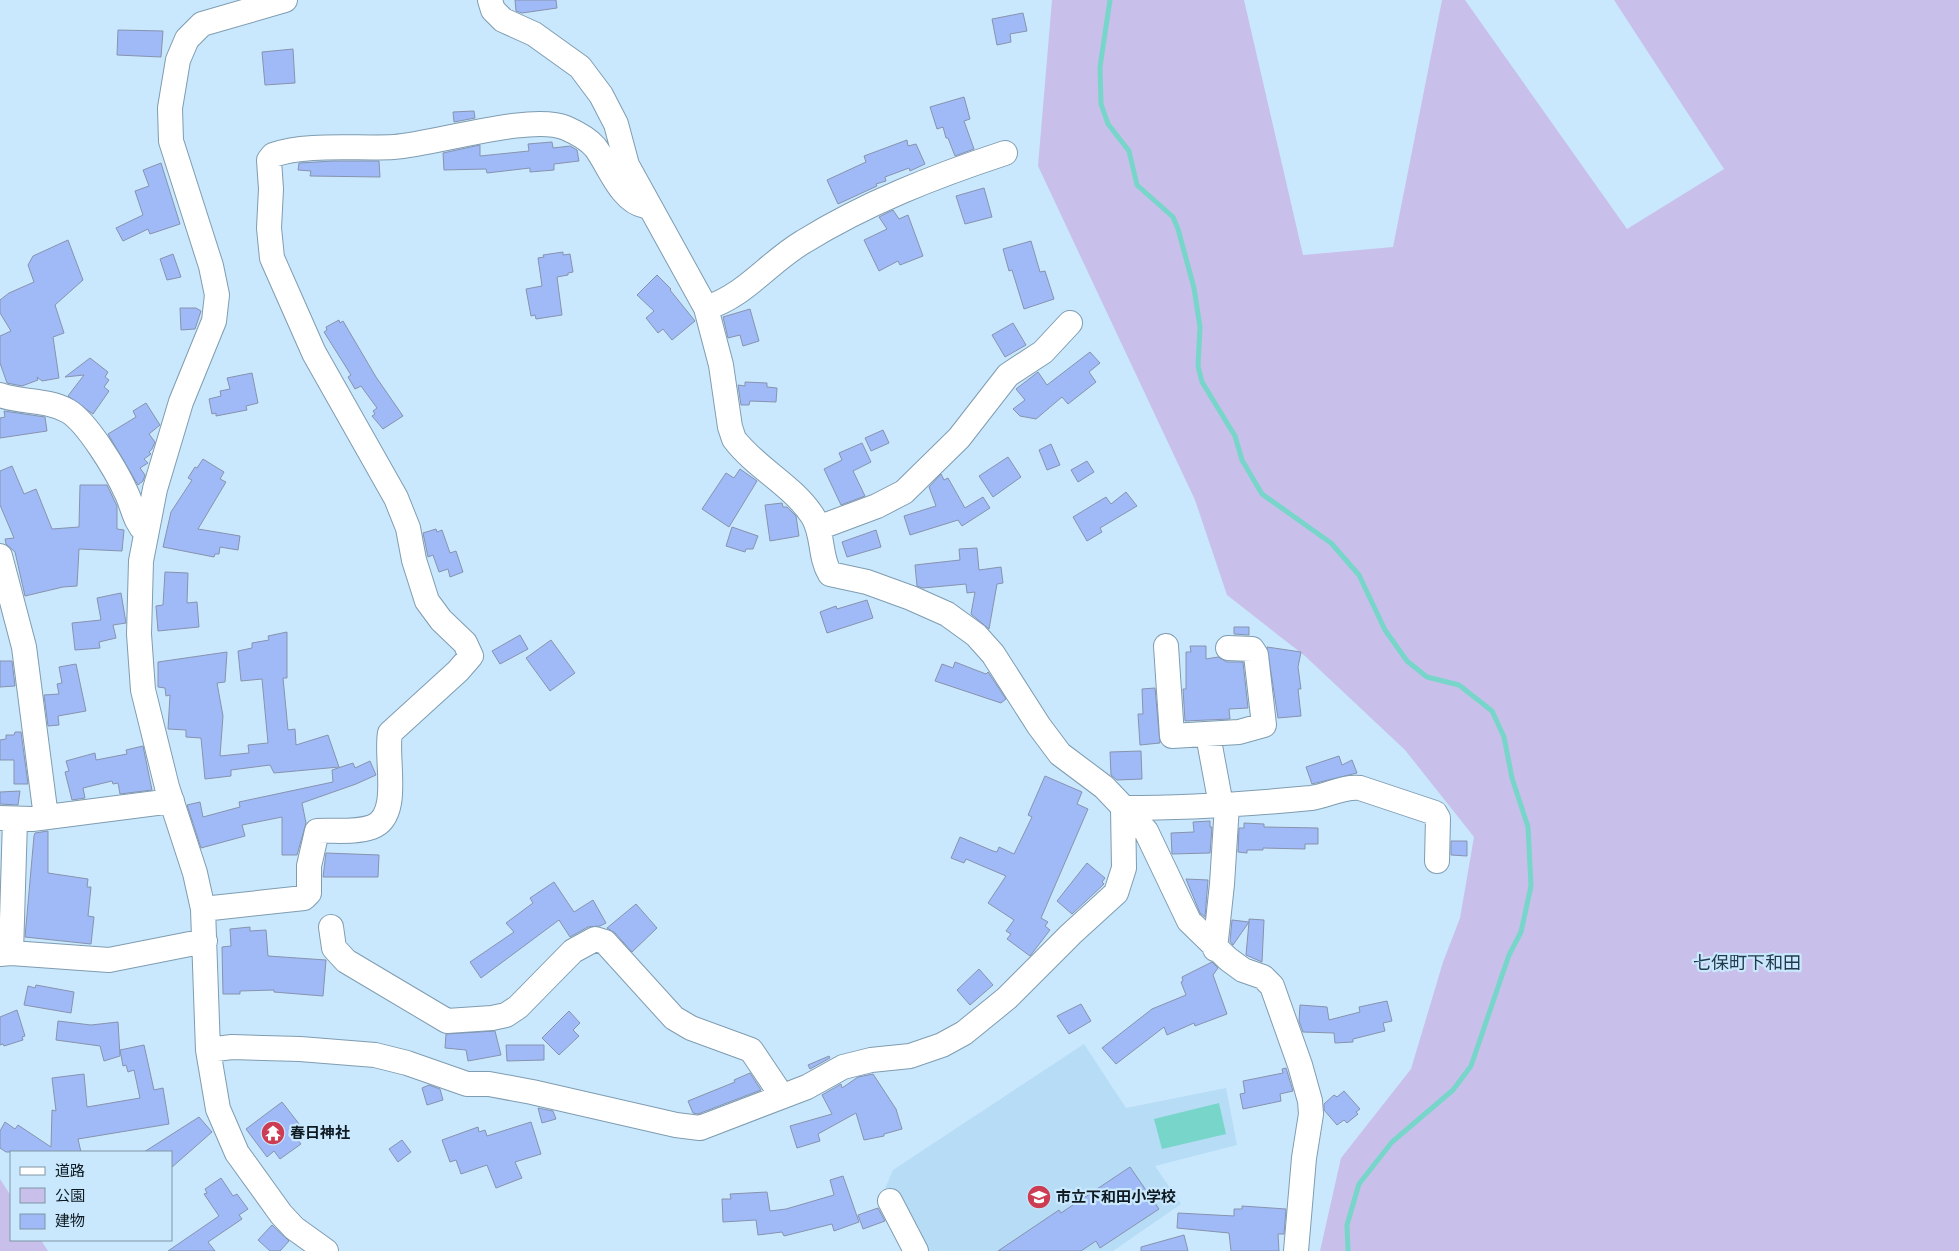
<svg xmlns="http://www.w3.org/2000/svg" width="1959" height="1251" font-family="'Sofia Sans Condensed','Noto Sans JP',sans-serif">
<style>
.built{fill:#b7dcf6}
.green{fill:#c8c0ea}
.water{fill:#78d5c9}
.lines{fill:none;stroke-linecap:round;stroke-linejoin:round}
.stream{stroke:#78d5c9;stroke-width:5}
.building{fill:#a0baf7;stroke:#8793ae}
.minor-casing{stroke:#7f9cb0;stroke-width:26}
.minor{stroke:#fff;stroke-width:24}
.labels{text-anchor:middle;stroke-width:4.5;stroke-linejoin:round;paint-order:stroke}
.poi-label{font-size:15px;font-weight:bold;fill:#0e1921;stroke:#c9e8fd;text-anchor:start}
.quarter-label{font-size:18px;fill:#223b4c;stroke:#c9e8fd}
</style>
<rect width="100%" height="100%" fill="#c9e8fd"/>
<path class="built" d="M1084,1044L1126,1108L1226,1088L1237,1145L1155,1166L1181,1204L1113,1251H907L878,1205L893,1170Z"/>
<path class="green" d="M1052,0H1244L1303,255L1393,247L1442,0H1465L1627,229L1724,169L1614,0H1959V1251H1320L1341,1158L1411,1069L1443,962L1460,918L1474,837L1405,750L1305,656L1227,595L1195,500L1038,166Z
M0,1179L11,1196V1240H41L48,1251H0Z"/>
<path class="water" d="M1219,1103L1226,1134L1162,1149L1154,1119Z"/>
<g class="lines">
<path class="stream" d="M1110,0L1100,67L1101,104L1108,124L1129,151L1137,185L1173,217L1178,229L1194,288L1200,327L1198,366L1202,382L1235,436L1242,460L1262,494L1331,543L1359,575L1385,630L1407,661L1427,677L1459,685L1492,711L1504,737L1512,778L1528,827L1531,886L1521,932L1509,955L1471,1066L1453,1090L1392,1142L1359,1184L1347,1225L1348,1251"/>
</g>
<path class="building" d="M515,0H556L557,8L522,13L516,11Z
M1023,13L1027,31L1010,34L1011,42L997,45L992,19Z
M118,30L163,31L161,57L117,55Z
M293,49L295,83L265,85L262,52Z
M964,97L970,119L964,121L974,149L955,156L948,138H946L943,127L937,129L930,107Z
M474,111L475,118L454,122L453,112Z
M907,140L908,146L916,144L925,164L910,171L909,168L885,177L886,181L876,184L877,186L838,204L827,180L866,162L864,156Z
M552,142L553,148L570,146L577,150L579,161L554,164V170L530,172V168L487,173L486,169L444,170L443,153L480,145V156L529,151L528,144Z
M333,161H379L380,177L310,176L311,171L298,170L299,163Z
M161,163L180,224L150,234L148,229L123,241L116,228L143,215L135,191L149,186L143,170Z
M984,188L992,217L965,224L956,196Z
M893,210L899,219L908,215L923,256L900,265L898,261L879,271L864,240L887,229L879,217Z
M68,240L83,280L55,305L64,333L53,337L59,378L42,381L37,377L38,380L22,386L7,383L0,363V336L11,331L0,313V300L9,293L34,282L28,265L33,256Z
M1031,241L1040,272L1045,271L1054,299L1024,309L1012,270L1009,271L1003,249Z
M563,252V255L570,254L573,272L568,273V275L557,277L562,315L536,319L535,315L531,316L526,289L542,286L538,258L544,257L543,255Z
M173,254L181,277L167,280L160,259Z
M657,275L671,289L670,290L695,321L672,340L663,329L658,333L646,318L654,311L637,295Z
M180,308H196L201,311L195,329L181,330Z
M750,309L759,341L743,346L740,335L728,338L723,317Z
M339,320L340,323L343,321L376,377L403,416L383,429L372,416L375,414L373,411L377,408L361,386L355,389L348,377L351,375L324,332L327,330L326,327Z
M1013,323L1026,345L1005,357L992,335Z
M1090,352L1100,363L1089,372L1096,382L1068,404L1062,397L1036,419L1020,416L1013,409L1025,400L1016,389L1038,372L1047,385Z
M90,358L108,372L105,377L109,380L104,387L109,391L93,414L68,396L84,375L65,377Z
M252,373L258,403L246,406L247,410L216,416V413L212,414L209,399L221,396L220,391L230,389L227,378Z
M745,382L767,383V387L777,388L776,402L750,401L749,405H741L738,385L745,386Z
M146,403L160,425L149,434L155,442L152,449L149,452L151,454L144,459L148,463L140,468L145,475L143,481L138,485L108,434L136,417L133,411Z
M4,411L45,417L47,431L0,438V418L5,417Z
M883,430L889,443L871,451L865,438Z
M862,443L871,462L853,471L865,496L841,505L824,469L842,460L839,453Z
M1051,444L1060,465L1047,470L1039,450Z
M1008,457L1021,477L993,497L979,476Z
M203,459L224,472L220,479L226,482L198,529L240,536L238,550L220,547L219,554H215L214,557L163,547L171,512L192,480L188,478L195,467L197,468Z
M1087,461L1094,472L1078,482L1071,470Z
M12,466L24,494L36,489L52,529L79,527L80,485H107L117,506V529L124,530L122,551L79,549L77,586L63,587L25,596L15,552L6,544L5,539L14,538L0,505V471Z
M740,469L757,481L729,527L702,509L726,473L734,478Z
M941,474L944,480L948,478L965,508L983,497L990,508L962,526L958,520L910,535L904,516L936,506L929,487Z
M1126,492L1137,506L1100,528L1102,532L1087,541L1073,517L1106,497L1111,504Z
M782,503L783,507H787L796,516L799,536L770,541L765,505Z
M732,527L758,536L753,549H746L745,552L726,546Z
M436,529L437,532L442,530L450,553L456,551L463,572L450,577L448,569L439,572L433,555L428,557L423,533Z
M876,530L881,547L847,557L842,542Z
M977,548L979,570L1001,567L1003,583L997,584L989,629L971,614L975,592L967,593L966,584L923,588L917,586L915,565L960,560L959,549Z
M165,572L188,573L187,603L197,602L199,627L158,631L156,606L163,605Z
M121,593L126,623L113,625L116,638L99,642L100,648L75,650L72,623L101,620L97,598Z
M867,600L873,618L827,633L820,612L836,606L837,609Z
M1234,627H1249V635L1234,634Z
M287,632V678H283L288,730L295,729L296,745L328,735L339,767L274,773L270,765L231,770V776L205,779L201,738L186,737V730L168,729L170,695L166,696L165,688L158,687V662L227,652L225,682L217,683L223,716L220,756L249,753L248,745L268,743L262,679L241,681L238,651L252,648V643L269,640L268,636Z
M520,635L528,649L500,664L492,651Z
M551,640L575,673L550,691L526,658Z
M1190,646H1206V659L1218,657L1227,662H1243L1248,708L1229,709L1230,719L1185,721L1183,689H1186V652H1191Z
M1267,647L1301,652L1298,667L1301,689H1298L1301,716L1278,718Z
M0,661H12L15,686L0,687Z
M955,662L986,674L988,672L1006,699L1001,703L935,681L942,664L953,668Z
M76,664L86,711L58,716L59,725L48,726L44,695L59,694L57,684L62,683L59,667Z
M1155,688L1160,743L1140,745L1138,714H1143L1142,689Z
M15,732H21L28,784H14V760H0V740L6,739V735H14Z
M143,746L152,790L120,794L118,783L113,784L112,781L83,788L85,798L72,800L65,772L69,771L66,761L95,753L96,760L127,754L126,750Z
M1141,751L1142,779L1117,780L1111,775L1110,752Z
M1339,756L1342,765L1352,760L1357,773L1312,784L1306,767Z
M370,761L376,775L356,784L302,803L306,823L297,855H282V817L242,825L245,836L201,848L187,805L200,802L203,817L240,807L239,802L333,782L332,770L353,763L355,768Z
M1045,776L1082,792L1077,804L1088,809L1041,918L1048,922L1045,926L1050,930L1030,956L1007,939L1011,934L1006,931L1014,920L988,903L1006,876L966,859L964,863L951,858L960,837L993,851L997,852L999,847L1014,854L1032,817L1028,815Z
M20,791L18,805L0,804V792Z
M1210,821V827H1212L1210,853L1172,854L1171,833L1194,832L1193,822Z
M1244,823L1264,824V827L1318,828V844H1305V849L1263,848V850H1247V853L1238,852L1239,828H1244Z
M48,831V873L88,879L87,887H91L88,916L94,917L91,944L25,937L34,836L35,833Z
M1451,841H1467V856L1451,855Z
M326,853L379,855L378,877H323Z
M1087,863L1105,878L1102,882L1104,884L1072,914L1057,901Z
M1186,879L1208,880L1205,917L1200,913Z
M554,882L574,912L593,900L606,923L600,926L588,927L570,937L559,920L481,978L470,962L514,932L506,923L533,903L530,898Z
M636,904L657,928L632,952L615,933L607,928Z
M1249,919L1264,920L1262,962L1246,955L1249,922L1233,945L1230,941L1232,920L1249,922Z
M250,927V931L266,930L268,956L326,960L323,996L274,992V990L240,991V994H223L222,947L231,946L230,929Z
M1212,962L1218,968L1213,975L1227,1014L1195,1026L1194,1023L1167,1035L1164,1027L1116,1064L1102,1048L1152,1009L1186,995L1181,982L1183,981L1182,977Z
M979,969L993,985L970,1005L957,990Z
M36,985L74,992L71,1013L24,1005L28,986L35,988Z
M1387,1001L1392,1021L1383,1023L1385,1031L1353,1039V1042L1335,1043L1334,1033L1303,1032L1299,1021L1300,1005L1327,1007L1329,1020L1360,1012L1359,1007Z
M1081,1004L1091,1021L1069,1034L1057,1016Z
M17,1010L25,1036L22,1037L23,1040L4,1046L3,1044L0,1045V1017Z
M569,1011L580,1023L573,1030L579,1036L559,1055L542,1038Z
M58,1021L91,1025L118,1022L120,1056L104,1061L100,1046L56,1040Z
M495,1031L501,1055L468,1061L466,1050L445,1048L446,1034Z
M144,1045L154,1090L163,1088L169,1124L78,1139L81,1152H6L0,1148V1131L5,1122L15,1129L18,1125L51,1147L52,1110L56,1111L52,1078L84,1074L87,1107L140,1098L134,1070L128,1072L126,1065L123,1066L120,1050Z
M506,1045H544V1060L507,1061Z
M829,1056L830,1058L810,1069L808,1065Z
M1286,1068L1293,1091L1280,1094L1281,1101L1243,1109L1240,1094L1245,1093L1243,1081L1283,1073L1282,1069Z
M750,1073L761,1090L698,1114L693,1113L688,1101L735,1082L734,1080Z
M873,1074L896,1109L902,1129L884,1134V1136L864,1140L856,1113L818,1134L820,1141L797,1148L790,1126L832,1114L822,1095L841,1084L842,1088L858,1077Z
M429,1085L440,1089L443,1100L427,1105L422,1088Z
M1344,1091L1360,1109L1356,1112L1358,1114L1347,1123L1344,1120L1337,1125L1324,1110V1104L1334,1095L1337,1097Z
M282,1102L303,1129L295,1136L301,1144L280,1159L274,1151L267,1157L246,1129Z
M538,1108L553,1111L556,1119L542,1123Z
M199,1117L212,1132L171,1168V1152H144Z
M531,1122L541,1154L515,1162L522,1178L496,1188L487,1165L461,1174L456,1160L450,1162L442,1140L478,1127L479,1132L485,1130L487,1136Z
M402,1140L411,1152L398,1162L389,1149Z
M1130,1167L1159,1209L1100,1248L1096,1241L1081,1251H998L1059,1210L1061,1213Z
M843,1176L859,1222L834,1231L832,1224L784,1236L782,1232L758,1235L756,1220L723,1222L722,1199H731L730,1194L767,1192L770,1211L786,1209L834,1195L830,1180Z
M221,1178L233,1196L237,1194L248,1209L239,1215L242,1219L208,1242L215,1251H168L219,1216L204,1194L207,1193L205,1189Z
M1242,1206L1286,1209L1284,1234H1278L1279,1251H1231L1229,1233L1177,1228L1178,1213L1234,1216V1209H1242Z
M878,1208L885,1221L863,1229L858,1215Z
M272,1225L289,1241L280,1251H270L258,1240Z
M1184,1235L1188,1251H1141V1247Z"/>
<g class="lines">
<g class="minor-casing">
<path id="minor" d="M285,0L202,24L187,39L178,60L170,108L171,141L211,266L217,295L214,321L181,402L155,489L141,561L139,634L143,690L167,787L195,873L203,909L208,1050L218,1109L237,1153L281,1214L294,1228L326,1251
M490,0L493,10L503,20L534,34L580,67L601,95L616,124L627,165L706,308L721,365L730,427L734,439C756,468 792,485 812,515C824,533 819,556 830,574L867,582L911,598L947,614L976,635L993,654L1039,726L1060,754L1104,787L1146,831L1189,921L1228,959L1243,970L1263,977L1272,986L1300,1065L1310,1101L1311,1114L1304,1158L1296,1251
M706,308C745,296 769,262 803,242C866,203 935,176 1005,153
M0,395C22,403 47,399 68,411C87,422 116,470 126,492C133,506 134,521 146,533
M818,528L877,506L904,492L959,438L1008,375L1043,352L1070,323
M0,556L24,647L46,817
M1166,646L1172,736L1239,732L1264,725L1256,655L1252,649L1228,648
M1208,735L1221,805
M1123,808C1186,808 1248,804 1311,798C1327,796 1343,786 1360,788L1435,813L1438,818L1437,861
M0,818L32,819L172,801
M203,909L304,898L309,893V866L317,831C334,830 355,833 372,827C402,816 385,759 390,733L458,671L471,656L465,643L441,620L427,601L414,560L408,528L396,498L314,353L272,258L269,228L271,189L269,160L273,155C306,143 358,149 394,147C436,144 531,113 566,128C575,132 588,139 595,147C609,165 620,201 645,206
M331,927L334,948L346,961L447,1021L492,1018L506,1015L518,1007L573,951L595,939L605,942L674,1018L691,1028L751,1050L782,1096
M1215,949L1222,884L1227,805
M11,953L15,820
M0,954L11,953L109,960L205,941
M208,1050L232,1047L300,1049L375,1055L407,1063L467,1084H489L532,1092L676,1125L700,1128L807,1087L843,1067L871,1060L910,1056L942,1045L964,1033L1007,998L1071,934L1116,893L1124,868L1123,808
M890,1201L916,1251"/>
</g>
<use href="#minor" class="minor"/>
</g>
<defs>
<g id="temple-disc" transform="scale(1.25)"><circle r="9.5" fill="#cc3c52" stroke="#c9e8fd"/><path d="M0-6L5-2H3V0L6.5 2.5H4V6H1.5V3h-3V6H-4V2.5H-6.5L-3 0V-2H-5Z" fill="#fff"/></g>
<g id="school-disc" transform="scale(1.25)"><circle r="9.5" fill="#cc3c52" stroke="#c9e8fd"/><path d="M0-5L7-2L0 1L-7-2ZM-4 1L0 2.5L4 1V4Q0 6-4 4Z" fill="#fff"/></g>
</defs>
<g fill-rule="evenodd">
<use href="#temple-disc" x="273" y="1133"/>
<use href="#school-disc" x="1039" y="1197"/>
</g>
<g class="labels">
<g class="poi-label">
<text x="290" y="1138">春日神社</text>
<text x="1056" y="1202">市立下和田小学校</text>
</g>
<g class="quarter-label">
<text x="1747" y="969">七保町下和田</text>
</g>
</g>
<rect x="10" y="1151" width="162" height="90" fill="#c9e8fd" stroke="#7e95a5"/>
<rect x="20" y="1167" width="25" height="8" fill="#ffffff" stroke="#7e95a5"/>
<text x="55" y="1176" font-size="15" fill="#0e1921">道路</text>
<rect x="20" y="1188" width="25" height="15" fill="#c8c0ea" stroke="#7e95a5"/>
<text x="55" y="1201" font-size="15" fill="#0e1921">公園</text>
<rect x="20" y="1214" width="25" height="15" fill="#a0baf7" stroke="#7e95a5"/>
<text x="55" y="1226" font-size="15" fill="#0e1921">建物</text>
</svg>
